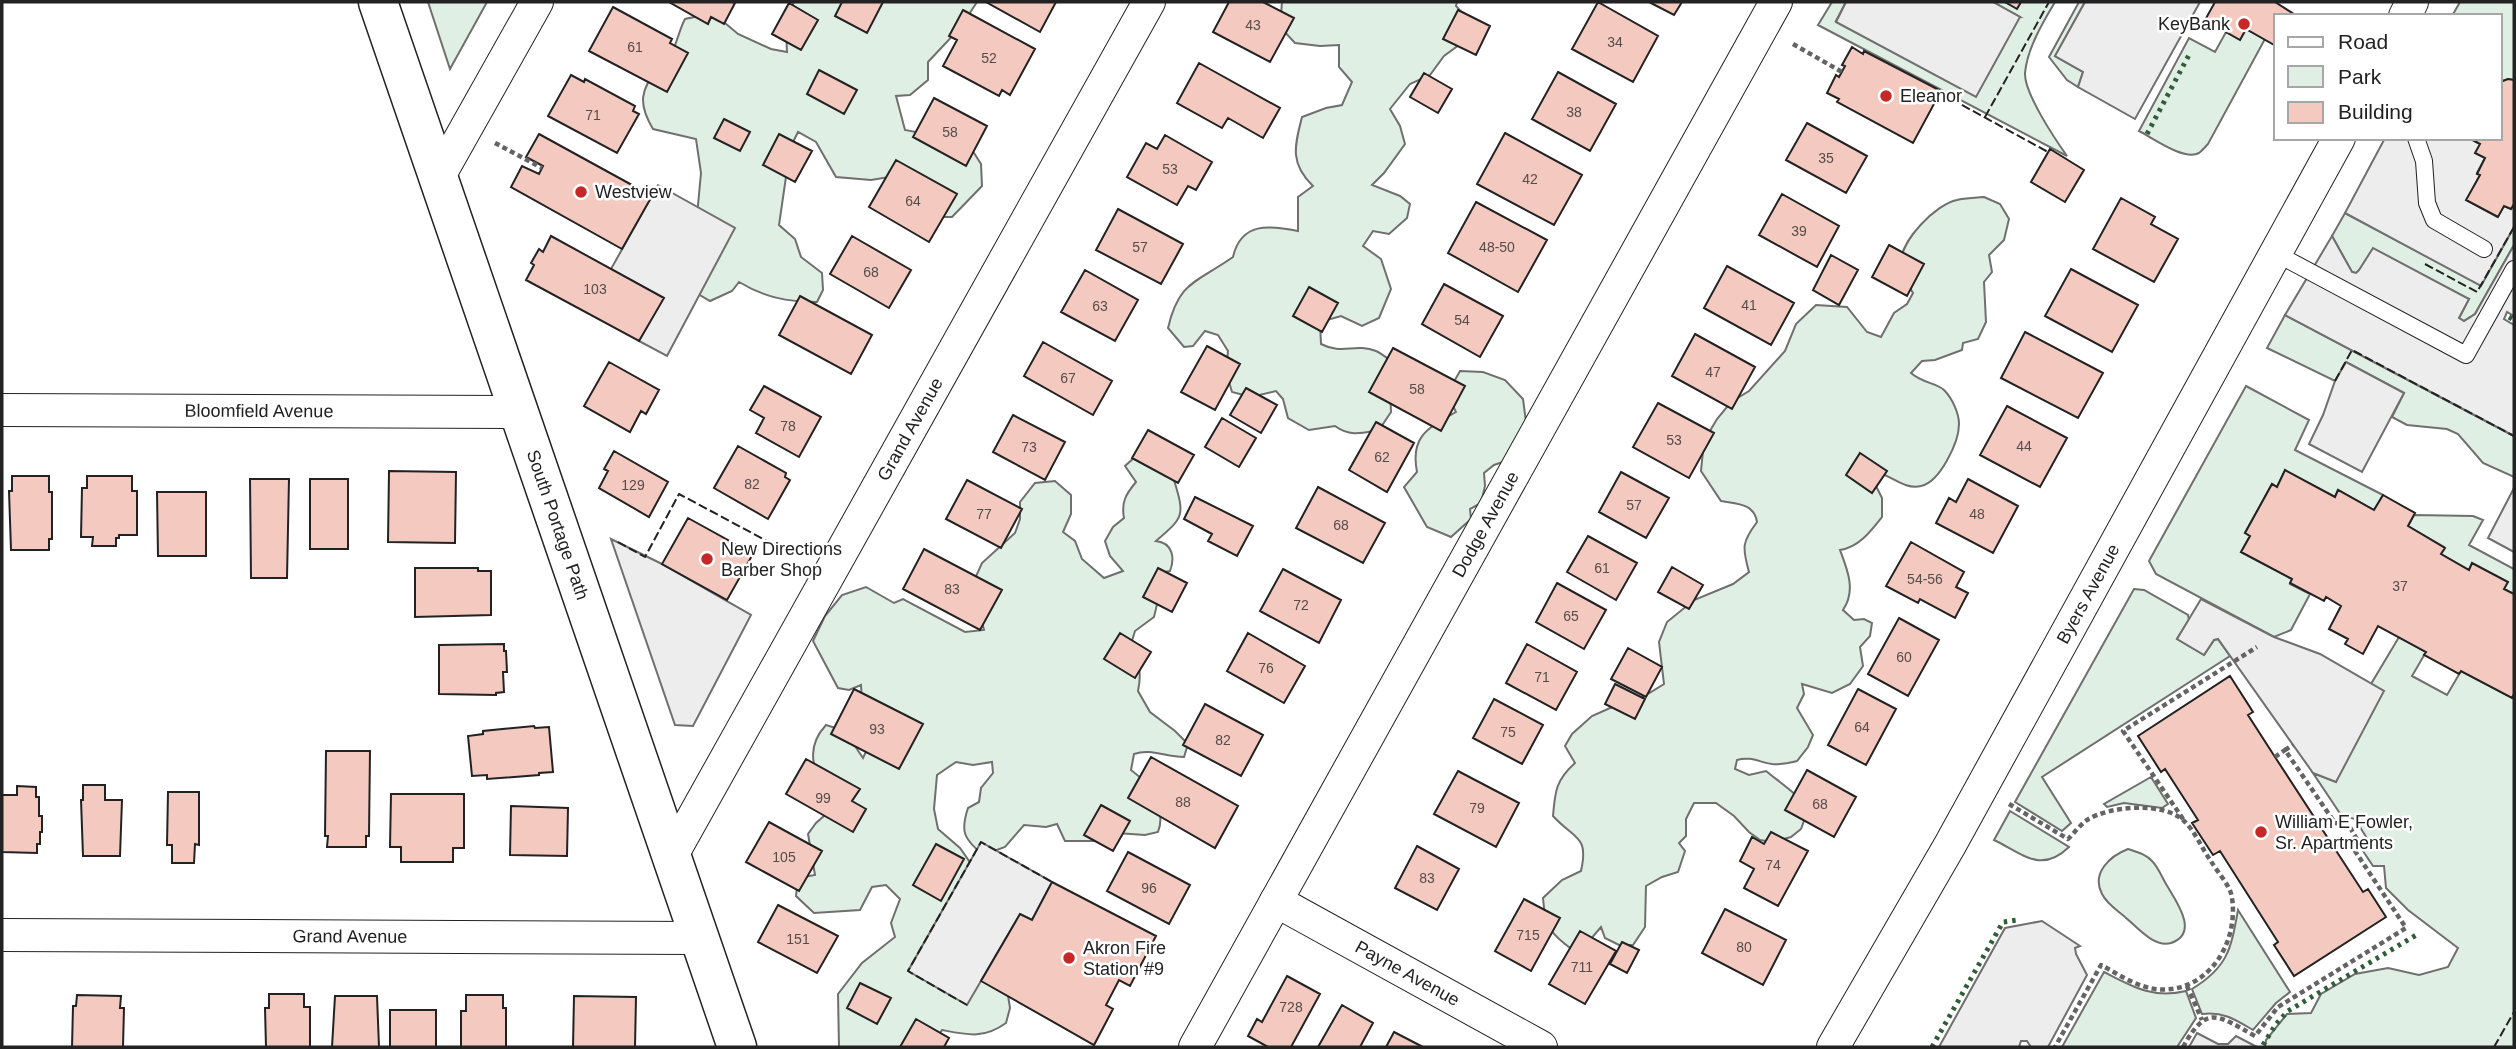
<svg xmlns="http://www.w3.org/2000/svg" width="2516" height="1049" font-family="Arial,sans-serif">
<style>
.green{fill:#e0efe3;stroke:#6f6f6f;stroke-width:2}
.parking{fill:#ededed;stroke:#6f6f6f;stroke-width:2}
.building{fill:#f3c9c0;stroke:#222;stroke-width:2}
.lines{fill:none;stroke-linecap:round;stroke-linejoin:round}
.lane-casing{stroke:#222;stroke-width:18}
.street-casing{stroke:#222;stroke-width:34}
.secondary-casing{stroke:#222;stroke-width:41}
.path{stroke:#646464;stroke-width:4.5;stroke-dasharray:5 3.5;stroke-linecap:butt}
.lane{stroke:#fff;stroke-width:16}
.street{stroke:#fff;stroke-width:32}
.secondary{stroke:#fff;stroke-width:38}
.hedge{stroke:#2f5e38;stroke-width:5;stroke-dasharray:3.5 5;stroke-linecap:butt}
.fence{stroke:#222;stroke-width:2;stroke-dasharray:9 3.5;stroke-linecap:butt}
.poi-dot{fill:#c62828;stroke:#fff;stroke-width:2.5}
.labels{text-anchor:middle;stroke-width:5;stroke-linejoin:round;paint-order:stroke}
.number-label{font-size:14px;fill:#564c4a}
.poi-label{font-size:18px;fill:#222;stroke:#fff;text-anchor:start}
.street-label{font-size:18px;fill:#222;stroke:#fff}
</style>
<rect width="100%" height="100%" fill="#fff"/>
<path class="green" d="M428,2H487L450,69Z
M794,2H977L960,28L928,62V80L910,95L896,96L905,130L967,142L981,164L982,186L952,217H925L895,176L871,180L836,177L816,142L798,132L787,154V170L779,225L795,239L801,257L822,273L823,290L817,302C787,302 764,297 739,282L732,291L710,301L683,285L696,226L701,173L696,139L653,129C638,104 640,90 658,68C662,64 667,60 670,56C676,47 679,30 685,19L704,15L719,18L738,34L771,49L787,52C786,32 785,21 794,2Z
M1282,2H1457L1456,6L1474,26L1463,42L1444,56L1430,75L1410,84L1390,109L1400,126L1405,144L1384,173L1372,185L1400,196L1410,204L1407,218L1389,234L1373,231L1363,246L1381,259L1391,289L1379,318L1362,326L1341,316L1320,322L1321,344C1342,355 1355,343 1376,351C1383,354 1389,360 1395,364L1390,388L1391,412L1379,430C1362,433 1350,437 1335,426L1309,430L1288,418L1283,399L1276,391L1251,397L1232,392L1226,372L1228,351L1218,335L1205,331L1193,346L1184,347L1168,328C1179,281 1196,283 1233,257C1241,222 1269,225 1298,231V197L1313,186C1289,163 1295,145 1302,117L1326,108L1342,105L1352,82L1339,67V45L1320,46L1295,43L1280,27Z
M1832,2H1846L1836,21L2020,17L1993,2H2005L2017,8L2021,2H2055C2043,22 2027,49 2025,73C2024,93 2055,139 2067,156L1818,25Z
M2079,2H2085L2055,56L2083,72L2078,87L2067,80L2049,57Z
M2460,2H2514V80L2508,79L2500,82V16H2452Z
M2246,29L2265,39L2208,144C2205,147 2203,150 2199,153C2184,161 2153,138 2139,131L2189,38L2215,52L2226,32L2240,40Z
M1984,197L2000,204L2009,219L2004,240L1989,255L1992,272L1984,282L1986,322L1978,339L1963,343L1962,350L1935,360L1922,361L1911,373C1922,383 1937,383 1944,390C1952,398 1959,413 1959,424C1959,442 1940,482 1921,486C1904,490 1891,475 1876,472L1874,482L1882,498V517C1871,531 1859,547 1840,550C1848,571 1856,591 1843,610L1854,620L1864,619L1872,623L1870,636L1860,647L1863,666L1850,684L1832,693L1802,684L1804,694L1797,708L1813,735L1808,747L1797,761C1789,763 1781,765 1772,764C1759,762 1750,756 1737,760L1735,769L1749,775L1766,771C1779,782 1801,796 1808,810L1801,829L1791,837L1772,842L1760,840L1749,832L1734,816L1716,803H1694L1686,819V836L1679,843L1685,851L1678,872L1662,877L1646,886L1645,927L1633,945H1619L1605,938L1601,927L1590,940L1573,950C1550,934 1545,926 1543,898L1562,880L1581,871C1589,835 1575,840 1553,816C1555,791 1556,780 1575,763L1565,746L1572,734L1592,716L1610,708L1633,703L1664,684L1659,642L1667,622L1694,600L1733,584L1749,572C1742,547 1742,542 1757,522C1754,503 1737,504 1721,501L1701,471L1704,441L1717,419L1731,402L1749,391L1785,351L1796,324L1816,305L1847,307L1867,332L1881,337L1894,313L1907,304L1913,293C1907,284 1901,274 1901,263C1900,241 1936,204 1957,200C1965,198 1975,198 1984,197Z
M2345,213L2481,285L2514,227V245L2475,314L2464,321L2459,318L2469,299L2360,270L2356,273L2352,272L2332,236Z
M2285,315L2514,436V477L2483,463L2458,434L2447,429L2407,425L2392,417L2404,393L2346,362L2335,381L2267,348Z
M1460,371L1483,372L1505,380L1523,399L1528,437L1515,458L1494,465L1484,473L1485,486L1481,503L1470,509L1471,519L1451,537L1427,527L1404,487L1417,472C1410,436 1428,428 1456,412L1447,394Z
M2246,386L2309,420L2295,450L2383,495L2374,510L2338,490L2335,497L2285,471L2277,487L2272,484L2245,533L2250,536L2241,552L2292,579L2290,584L2310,594L2291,630L2274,637L2156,574L2149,561Z
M1135,457L1174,480C1185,516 1184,517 1156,541C1173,543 1175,558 1170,571L1159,573L1160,592L1154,617L1135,631L1131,644C1139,661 1142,673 1138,691L1150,712L1175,731L1188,744L1184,757C1165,757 1151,748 1134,754L1131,770C1149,783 1167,809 1158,832L1145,835L1102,832L1094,841H1065L1057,824L1046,827L1024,825L1005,847L983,855C964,839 960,832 968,808L979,802L981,788L993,773L992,762L973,765L956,762L937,775L934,809L938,829L960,848L976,871L1007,989L1010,1008L1006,1023C984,1039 968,1035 942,1030L934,1042L938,1047H839L838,994L862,963L895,937L891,923L900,899L886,885L872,887L860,910L814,913L796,896L798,878L815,875L808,834L816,823L832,809C819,778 800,753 826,725L845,731L863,758L873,737L862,704L861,685L849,690L838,688L813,641L825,616L842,595L866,587L894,603L903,599L965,632L984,630L972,585L982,563L1015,533L1020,519V502L1035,483L1055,481L1071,495V514L1063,532L1075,541L1082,559L1104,578L1123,571L1110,556L1105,541L1113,527L1124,518C1121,502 1126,494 1136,482L1125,466Z
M2414,515L2473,516L2483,520L2469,545L2514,569V594L2504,589L2507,583L2472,564L2469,570L2441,554L2444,547L2408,526Z
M2134,589L2144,590L2188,615L2189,620L2177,639L2204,655L2214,640L2218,639L2230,656L2042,777L2071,823L2062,831L2015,802Z
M2399,637L2426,652L2412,676L2447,695L2461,671L2512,698L2514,694V1047H2265L2266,1040L2287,1014L2311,1013L2321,994L2355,974L2388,968L2419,975L2448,967L2458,948L2408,910L2386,888L2384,866H2373L2363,851L2368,840L2355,819L2341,815L2313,773L2336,782L2371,684Z
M2151,777L2168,804L2162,808L2124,803L2107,807L2104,804Z
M2010,811L2069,847C2041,874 2023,854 1994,840Z
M2128,849C2137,852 2146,854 2152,861C2158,867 2162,877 2166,884C2176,901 2200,933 2171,943C2154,948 2137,927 2125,917C2117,910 2107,904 2102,894C2091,873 2110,856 2128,849Z
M2238,910L2290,992L2276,1003L2253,1030C2236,1020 2223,1011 2202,1014L2192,989C2228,967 2231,949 2238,910Z
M2104,972C2133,987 2153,999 2186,991L2196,1018L2177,1047H2062Z"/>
<path class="parking" d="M1846,2H1993L2020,17L1976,97L1836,22Z
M2085,2H2200L2135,119L2078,87L2083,72L2055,56Z
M2385,138H2469L2480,144L2485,158L2477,173L2480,175L2467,200L2497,217L2504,206L2511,209L2514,204V227L2481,286L2345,213Z
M658,185L735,228L667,356L639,341L663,298L611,269Z
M2332,236L2352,272L2356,273L2359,270L2373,248L2469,299L2459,318L2464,321L2475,314L2514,245V316L2507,312L2504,319L2514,325V436L2285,315Z
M2346,362L2404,393L2362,472L2309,444L2323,415L2335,381Z
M2514,488V552L2488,538Z
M611,539L662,564L751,615L693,726L675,725Z
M2201,599L2274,637L2320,654L2384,691L2336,782L2313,773L2218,639L2214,640L2204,655L2177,639Z
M981,842L1052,882L1032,920L1020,914L967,1005L908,971Z
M2042,921L2080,946L2075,948L2076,954L2087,975L2048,1047H2031L2027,1041H2021L2019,1047H1939L2005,928Z
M2197,1033L2218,1044H2228L2236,1036L2257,1047H2189Z"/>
<path class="building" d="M669,2H732L735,3L724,24L711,17L708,24Z
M842,2H883L867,33L835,16Z
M986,2H1056L1040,32Z
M1229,2H1263L1294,18L1270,62L1213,32Z
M1598,2L1658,36L1633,82L1572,49Z
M1649,2H1682L1674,15Z
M2005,2H2021L2017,9Z
M2215,2H2275L2297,16H2276V46L2246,29L2240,40L2205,20Z
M789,3L818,20L801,50L772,34Z
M613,7L672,39L670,43L688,53L667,92L589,51Z
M963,10L1035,49L1010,95L1002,90L999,96L943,66L957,40L949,36Z
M1458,10L1490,26L1476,55L1443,39Z
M1852,47L1863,54L1864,51L1941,91L1913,143L1837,102L1839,99L1827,93L1836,75L1839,77L1845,66L1842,65Z
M1199,63L1280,108L1263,138L1228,118L1222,128L1177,103Z
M819,70L857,90L844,114L807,94Z
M1558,72L1616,104L1590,151L1532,119Z
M1424,73L1452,89L1438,113L1410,97Z
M571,75L584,82L585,79L635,106L633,111L639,114L617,153L548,116Z
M2508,79L2514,80V204L2511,209L2504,206L2498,217L2466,200L2480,175L2477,174L2485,158L2475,153L2480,144L2469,138H2500V82Z
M934,98L987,126L966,166L913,137Z
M724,119L750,132L740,151L714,138Z
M1807,123L1867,156L1846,193L1786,160Z
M1505,133L1582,175L1554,225L1477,184Z
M539,134L652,196L622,249L511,187L522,166L539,174L543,166L526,157Z
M779,134L812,151L795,182L763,165Z
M1165,135L1212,162L1196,190L1188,186L1177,205L1127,177L1146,143L1157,149Z
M2050,149L2084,170L2065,202L2031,182Z
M896,160L957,194L929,242L869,207Z
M1782,194L1839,226L1817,267L1759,235Z
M2121,198L2155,217L2151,224L2178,239L2154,282L2093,249Z
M1476,202L1547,240L1518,292L1448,253Z
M1118,209L1183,244L1161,284L1096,250Z
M551,236L664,298L639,341L526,280L534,265L531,263L539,249L543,252Z
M852,236L911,270L889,308L830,274Z
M1889,245L1924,264L1907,296L1872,277Z
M1831,255L1858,270L1839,305L1813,290Z
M1727,266L1794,303L1771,345L1704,308Z
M2071,269L2138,305L2112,352L2045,316Z
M1085,270L1138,300L1115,341L1061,312Z
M1444,284L1503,316L1480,357L1422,324Z
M1309,287L1338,303L1322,332L1293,316Z
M800,296L872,335L851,374L779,335Z
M2025,332L2103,373L2078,418L2001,378Z
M1695,334L1755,367L1732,409L1672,376Z
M1043,342L1112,381L1093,415L1024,376Z
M1207,346L1240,364L1215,410L1181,392Z
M1393,348L1465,386L1441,431L1369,392Z
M609,362L659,390L646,414L641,411L630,432L584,406Z
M764,386L821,417L799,457L756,433L764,418L750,410Z
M1246,388L1277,405L1261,433L1230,415Z
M1658,403L1714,433L1689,478L1633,447Z
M2007,406L2067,438L2040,487L1980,455Z
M1013,415L1065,442L1045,480L993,452Z
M1222,418L1256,438L1239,467L1205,447Z
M1376,422L1414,443L1387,492L1349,470Z
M1148,430L1194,455L1178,483L1132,458Z
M738,446L786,473L785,477L790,480L768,519L714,488Z
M614,451L668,482L649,517L599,488L608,471L604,469Z
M1860,453L1887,471L1872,493L1846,475Z
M2285,470L2335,497L2338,490L2374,510L2383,495L2415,513L2408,526L2445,548L2441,554L2469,570L2472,563L2508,582L2504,589L2514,594V694L2512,698L2461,671L2459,674L2424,655L2426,652L2378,626L2363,654L2345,644L2348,639L2329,629L2341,606L2326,597L2324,601L2290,583L2292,579L2241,552L2250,536L2245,533L2272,484L2277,487Z
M389,471L456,472L455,543L388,542Z
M1621,472L1669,498L1646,538L1599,512Z
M12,476H49V492H52V539H49V550H11L9,491H12Z
M87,476H132V491H137V535H119V538H116V546H92L93,537H81L82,488H87Z
M250,479H289L287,578H251Z
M310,479H348V549H310Z
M1968,479L2018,506L1993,553L1936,523L1949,498L1956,502Z
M967,480L1022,509L1001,548L946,519Z
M1318,487L1385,523L1363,563L1296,528Z
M157,492H206V556H158Z
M1195,497L1253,526L1237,556L1208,541L1212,534L1184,519Z
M688,518L753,554L727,600L662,564Z
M1588,536L1637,563L1616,600L1567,572Z
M1911,542L1964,572L1956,587L1968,593L1955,618L1920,599L1918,603L1886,586Z
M924,549L1002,590L980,630L903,589Z
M1672,567L1703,585L1689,609L1658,592Z
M415,568H478V571H491V615L415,617Z
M1158,568L1187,583L1172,612L1143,597Z
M1283,569L1341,600L1319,643L1260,611Z
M1557,583L1606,610L1584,649L1536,622Z
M1899,618L1939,640L1908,696L1868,674Z
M1120,633L1151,652L1135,678L1104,659Z
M1248,633L1305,666L1284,703L1227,671Z
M504,644V651H506L507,672H503L504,692L496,693V695L439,694V645Z
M1527,644L1577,672L1556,710L1506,683Z
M1628,648L1662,667L1646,697L1611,679Z
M2230,676L2253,712L2248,715L2275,757L2363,892L2368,889L2386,917L2294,976L2274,945L2278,942L2220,851L2213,855L2192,823L2198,820L2165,769L2161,772L2138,736Z
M1615,684L1645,699L1635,719L1605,704Z
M854,689L923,724L899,769L831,734Z
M1858,689L1896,709L1866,765L1828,745Z
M1494,699L1543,725L1522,764L1473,738Z
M1205,704L1263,735L1241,776L1183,745Z
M534,726L535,728L549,727L553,772L539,773V775L487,779V775L472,776L468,736L483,734V731Z
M326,751H370L369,836H366V847H327L328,836H325Z
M1151,757L1238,806L1215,848L1128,798Z
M806,759L860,789L852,801L866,809L853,832L786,794Z
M1807,770L1856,797L1834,837L1785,810Z
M1458,771L1519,803L1496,847L1434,814Z
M83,785H105V800H122L120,856H83L81,800H83Z
M17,786L36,787V797H39V816H42V832H40V844H37V853L2,852V795H17Z
M168,792H199V845L195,844L194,863H172V845H167Z
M391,794H464V848H453V862H401V847H390Z
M1101,805L1130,821L1113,851L1084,835Z
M511,806L568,808L567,856L510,855Z
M769,822L822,851L799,891L746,862Z
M1771,832L1808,851L1778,906L1744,888L1754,869L1740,861L1752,837L1764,844Z
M936,844L964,859L941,901L913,885Z
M1417,846L1459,869L1437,910L1395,888Z
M1128,852L1190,885L1169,924L1107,891Z
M1052,882L1156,936L1130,986L1119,980L1106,1005L1113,1009L1094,1045L981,981L1020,914L1032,920Z
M1524,899L1560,918L1531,971L1495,951Z
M778,905L838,936L817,973L758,942Z
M1725,909L1786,940L1763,985L1702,953Z
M1580,931L1616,951L1585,1004L1549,984Z
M1622,942L1639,950L1627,973L1610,964Z
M1287,976L1320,994L1291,1047H1268L1248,1036L1257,1019L1262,1022Z
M860,983L891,998L877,1024L847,1008Z
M269,994H304V1007H310V1047H266L265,1008H269Z
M77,995L121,996L120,1008H124L123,1047H72L73,1006H76Z
M466,995H503V1008H506V1047H461V1011H466Z
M335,996H377L379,1047H332Z
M574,996L636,997L635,1047H573Z
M1342,1005L1373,1023L1360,1047H1318Z
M390,1010H436V1047H390Z
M916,1019L949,1038L944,1047H900Z
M1394,1032L1423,1047H1386Z"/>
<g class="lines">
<g class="lane-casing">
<path id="lane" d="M2416,138L2424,161L2427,203L2434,220L2484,249
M2275,253L2466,355L2514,269"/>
</g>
<g class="street-casing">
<g id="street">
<path d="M2405,16L2412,2"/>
<path d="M438,178L537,2"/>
<path id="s1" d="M2,410L518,412"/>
<path id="s2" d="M671,857L1149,2"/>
<path id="s3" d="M1276,901L1541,1047"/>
<path id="s4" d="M2,935L699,938"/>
<path id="s5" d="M1195,1047L1776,2"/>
<path id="s6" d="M1833,1047L1950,845L2339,138"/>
</g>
</g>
<g class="secondary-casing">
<g id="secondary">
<path id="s7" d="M378,2L737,1047"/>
</g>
</g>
<path class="path" d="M1793,44L1842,72
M495,143L542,168
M2275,757L2285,750
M2009,804L2068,839C2074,833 2080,825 2087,820C2109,806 2164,801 2184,821C2195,831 2202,849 2211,861C2217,872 2231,886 2232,898C2239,945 2206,995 2155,989C2135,986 2118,974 2101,965L2055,1047
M2183,819L2123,731L2257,647
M2187,986L2202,1020
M2183,1047C2207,1004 2217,1015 2255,1036L2278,1007L2406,928L2355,851L2358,841L2348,824L2335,823L2285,750L2293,745"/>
<use href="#lane" class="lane"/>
<use href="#street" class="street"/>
<use href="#secondary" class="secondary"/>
<path class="hedge" d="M2147,134L2190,53
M2509,317L2514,320
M2263,1045L2276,1024L2288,1011L2418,934
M1932,1047L2003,922L2018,920"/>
<path class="fence" d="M1940,93L2048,152
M1985,117L2049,2
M2425,264L2477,292L2514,227
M2335,381L2352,350L2514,436
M618,542L645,557L679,494L767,541
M967,1005L908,971L981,842L1052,882
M2494,1047L2514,1012"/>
</g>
<g class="poi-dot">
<circle cx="2244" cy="24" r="7"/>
<circle cx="1886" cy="96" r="7"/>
<circle cx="581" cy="192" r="7"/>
<circle cx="707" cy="559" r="7"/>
<circle cx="2261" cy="832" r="7"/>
<circle cx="1069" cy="958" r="7"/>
</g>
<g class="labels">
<g class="number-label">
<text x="1253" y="30">43</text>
<text x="1615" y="47">34</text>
<text x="635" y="52">61</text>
<text x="989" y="63">52</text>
<text x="1574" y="117">38</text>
<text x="593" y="120">71</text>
<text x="950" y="137">58</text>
<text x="1826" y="163">35</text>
<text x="1170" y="174">53</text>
<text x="1530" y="184">42</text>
<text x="913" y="206">64</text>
<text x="1799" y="236">39</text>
<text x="1140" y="252">57</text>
<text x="1497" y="252">48-50</text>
<text x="871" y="277">68</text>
<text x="595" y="294">103</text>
<text x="1749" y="310">41</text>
<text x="1100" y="311">63</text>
<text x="1462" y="325">54</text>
<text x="1713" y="377">47</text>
<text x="1068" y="383">67</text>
<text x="1417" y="394">58</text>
<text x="788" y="431">78</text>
<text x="1674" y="445">53</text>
<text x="2024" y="451">44</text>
<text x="1029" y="452">73</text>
<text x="1382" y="462">62</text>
<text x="752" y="489">82</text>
<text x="633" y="490">129</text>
<text x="1634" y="510">57</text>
<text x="984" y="519">77</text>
<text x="1977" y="519">48</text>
<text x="1341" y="530">68</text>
<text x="1602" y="573">61</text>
<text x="1925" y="584">54-56</text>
<text x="2400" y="591">37</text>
<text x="952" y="594">83</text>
<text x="1301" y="610">72</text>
<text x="1571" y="621">65</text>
<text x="1904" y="662">60</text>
<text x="1266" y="673">76</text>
<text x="1542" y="682">71</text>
<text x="1862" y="732">64</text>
<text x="877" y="734">93</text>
<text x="1508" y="737">75</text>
<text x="1223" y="745">82</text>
<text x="823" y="803">99</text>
<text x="1183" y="807">88</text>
<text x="1820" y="809">68</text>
<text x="1477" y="813">79</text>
<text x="784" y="862">105</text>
<text x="1773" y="870">74</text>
<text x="1427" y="883">83</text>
<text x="1149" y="893">96</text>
<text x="1528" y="940">715</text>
<text x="798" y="944">151</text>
<text x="1744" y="952">80</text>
<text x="1582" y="972">711</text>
<text x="1291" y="1012">728</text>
</g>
<g class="poi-label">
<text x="2230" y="30" text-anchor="end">KeyBank</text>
<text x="1900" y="102">Eleanor</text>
<text x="595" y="198">Westview</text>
<text x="721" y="555">New Directions<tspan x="721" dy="21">Barber Shop</tspan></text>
<text x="2275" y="828">William E Fowler,<tspan x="2275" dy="21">Sr. Apartments</tspan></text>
<text x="1083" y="954">Akron Fire<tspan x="1083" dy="21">Station #9</tspan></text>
</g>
<g class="street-label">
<text dy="6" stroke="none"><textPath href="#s1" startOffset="257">Bloomfield Avenue</textPath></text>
<text dy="6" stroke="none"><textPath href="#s2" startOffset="490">Grand Avenue</textPath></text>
<text dy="6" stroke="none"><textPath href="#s5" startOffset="598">Dodge Avenue</textPath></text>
<text dy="6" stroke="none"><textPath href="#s7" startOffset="553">South Portage Path</textPath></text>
<text dy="6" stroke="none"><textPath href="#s6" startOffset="520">Byers Avenue</textPath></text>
<text dy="6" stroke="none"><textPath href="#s4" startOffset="348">Grand Avenue</textPath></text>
<text dy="6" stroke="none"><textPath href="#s3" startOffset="150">Payne Avenue</textPath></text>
</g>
</g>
<rect width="2516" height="1049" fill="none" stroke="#222222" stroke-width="7"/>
<rect x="2274" y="14" width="228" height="126" fill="#ffffff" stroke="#a7a7a7" stroke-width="2"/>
<rect x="2288" y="37" width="35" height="10" fill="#ffffff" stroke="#a7a7a7" stroke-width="2"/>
<text x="2338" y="49" font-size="21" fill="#222222">Road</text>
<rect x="2288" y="66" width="35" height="21" fill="#e0efe3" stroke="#a7a7a7" stroke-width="2"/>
<text x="2338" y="84" font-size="21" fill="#222222">Park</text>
<rect x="2288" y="102" width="35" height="21" fill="#f3c9c0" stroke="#a7a7a7" stroke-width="2"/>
<text x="2338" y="119" font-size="21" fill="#222222">Building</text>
</svg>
